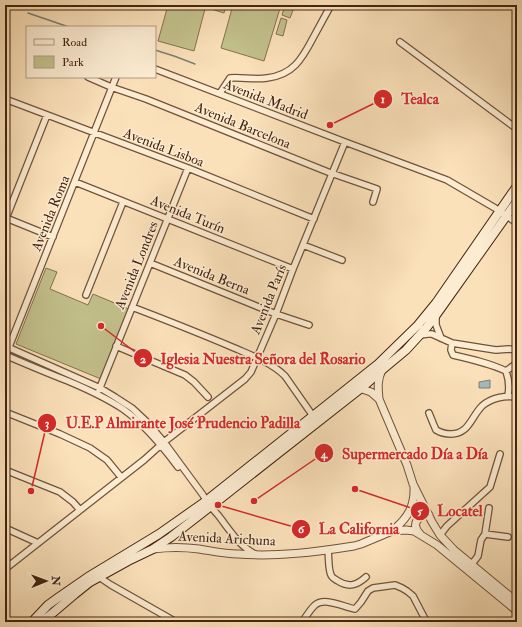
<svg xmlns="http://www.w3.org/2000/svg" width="522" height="627" font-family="'IM FELL Double Pica',serif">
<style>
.green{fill:#c3c18c;stroke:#84724e}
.water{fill:#a2bbb9;stroke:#7d7f75}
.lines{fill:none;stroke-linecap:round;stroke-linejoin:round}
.stream{stroke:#7d7f75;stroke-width:1.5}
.minor-casing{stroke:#72533a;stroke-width:8}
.tertiary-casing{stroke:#72533a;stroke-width:9}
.secondary-casing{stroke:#452410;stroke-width:10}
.minor{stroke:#fcecd2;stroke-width:5.5}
.tertiary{stroke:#fcecd2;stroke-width:7}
.secondary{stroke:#fcecd2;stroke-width:8}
.labels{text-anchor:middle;stroke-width:3;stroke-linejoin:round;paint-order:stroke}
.street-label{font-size:14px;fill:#452410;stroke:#fcecd2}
.leader{fill:none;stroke:#d62828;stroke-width:1.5}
.callout-dot{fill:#d62828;stroke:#fcecd2;stroke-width:1.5}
.mark-label{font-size:12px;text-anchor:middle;font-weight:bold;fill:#fff}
.callout-label{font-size:15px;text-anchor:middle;font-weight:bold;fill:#d62828;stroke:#fcecd2;stroke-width:3;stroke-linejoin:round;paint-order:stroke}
</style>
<rect width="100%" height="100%" fill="#fbe1ba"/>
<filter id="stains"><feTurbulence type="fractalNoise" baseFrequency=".005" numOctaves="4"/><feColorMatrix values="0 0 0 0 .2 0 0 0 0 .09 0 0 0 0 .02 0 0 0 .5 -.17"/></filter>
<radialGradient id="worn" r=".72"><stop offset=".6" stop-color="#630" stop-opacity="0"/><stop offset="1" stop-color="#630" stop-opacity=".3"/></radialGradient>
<path class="green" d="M168,5H206L194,51L158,41Z
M209,5H226L224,13L208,8Z
M233,5H281L264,61L221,48Z
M285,5H295L290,18L282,15Z
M281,18L287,20L283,36L276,34Z
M46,268L57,272L50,289L88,305L93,294L129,309L101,379L16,344Z"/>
<path class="water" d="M490,380V388H479V382Z"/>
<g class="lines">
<path class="stream" d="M28,13L69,27
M155,50L174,56L195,64"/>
<g class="minor-casing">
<path id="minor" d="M400,42L517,129
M155,69L345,142L447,180L495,208L517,223
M88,77L111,87L146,99L328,172L377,189L373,202
M220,93L230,78C242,77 255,80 267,78C293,75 302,59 313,38C319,27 325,16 331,5
M5,99L188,168L314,219
M75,182L293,269
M6,218L53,237
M5,221L47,115
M303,245L342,260
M150,263L276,314L309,325
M86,295L123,202
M132,307C166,320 199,333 232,347C250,355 271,362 285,376L313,416
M436,315V325L441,338
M420,335L428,334H432L452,343L483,348L496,350L509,349L517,350
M452,343L451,350L453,355C471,359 489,363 506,371L517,363
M5,346L100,388L115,397L132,408L148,423L164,442L203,495C207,503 212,508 218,515C229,529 239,546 255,554
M116,346L185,375L194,382L208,397
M5,355C26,364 47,373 68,381C87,389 105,397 123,409C143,423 163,447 178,467
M5,357L116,77
M506,371C509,380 510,386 508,395
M99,390L188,168
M5,412L60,434L90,448L107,460L121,477
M429,413L433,423L436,430C441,433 445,434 451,434C469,434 471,417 482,406C491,398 505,395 517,397
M5,470L60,492L73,502L80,510
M5,528L38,543
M485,534L508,537
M440,535L447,526L490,487L500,454
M328,550C329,558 328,568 331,575C332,578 335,579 338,581C349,588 357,585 366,577
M472,564L478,556L481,540L485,534L489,508
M5,569L144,460L164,442L245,379L251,372L276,314L293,269L345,142
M99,577L111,585L176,622
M302,622C306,617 309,611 314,606C324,596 343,607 355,609L361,602L368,591L373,588L395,585L402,588L407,591L413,596L425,619L428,622"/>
</g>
<g class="tertiary-casing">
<path id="tertiary" d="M382,370C377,380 378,388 379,399L407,465L413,484L432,522L440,535L454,550L517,602
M356,387L371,392L379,399
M393,530C408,518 415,506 414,486
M420,534C411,525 417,515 429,515
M153,549C168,547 184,547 199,549C212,551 225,554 238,554C277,557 316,552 354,546L361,544L392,531L406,530L414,531L437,545L517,611"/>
</g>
<g class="secondary-casing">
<path id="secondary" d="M32,622L48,605L59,597L88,577L159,534L206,501L377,365L418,325L436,303L517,186
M42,622L75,594L90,582L128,561L153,549L171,537L220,499L365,385L374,377L382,370L406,350L427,327L436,315L517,201"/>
</g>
<use href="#minor" class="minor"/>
<use href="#tertiary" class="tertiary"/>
<use href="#secondary" class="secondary"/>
</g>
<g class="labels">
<g class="street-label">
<text transform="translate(266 99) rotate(21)" y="5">Avenida Madrid</text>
<text transform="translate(243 125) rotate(22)" y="5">Avenida Barcelona</text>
<text transform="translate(164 147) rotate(21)" y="5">Avenida Lisboa</text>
<text transform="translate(50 213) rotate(-68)" y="5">Avenida Roma</text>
<text transform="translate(188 214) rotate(22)" y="5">Avenida Turín</text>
<text transform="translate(136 265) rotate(-68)" y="5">Avenida Londres</text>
<text transform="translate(212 275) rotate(22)" y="5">Avenida Berna</text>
<text transform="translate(268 299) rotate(-68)" y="5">Avenida París</text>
<text transform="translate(227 538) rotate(3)" y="5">Avenida Arichuna</text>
</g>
</g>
<path class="leader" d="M330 125L383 99M101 326L143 358M31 491L47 423M254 501L324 453M355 489L420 511M218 505L301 529"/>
<g class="callout-dot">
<circle cx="330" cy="125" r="4"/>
<circle cx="101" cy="326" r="4"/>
<circle cx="31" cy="491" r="4"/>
<circle cx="254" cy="501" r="4"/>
<circle cx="355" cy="489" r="4"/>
<circle cx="218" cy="505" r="4"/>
<circle cx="383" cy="99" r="10"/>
<circle cx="143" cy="358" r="10"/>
<circle cx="47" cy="423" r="10"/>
<circle cx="324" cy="453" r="10"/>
<circle cx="420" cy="511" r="10"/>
<circle cx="301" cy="529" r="10"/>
</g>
<g class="mark-label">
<text x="383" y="103">1</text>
<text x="143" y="363">2</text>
<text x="47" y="427">3</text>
<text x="324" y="458">4</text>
<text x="420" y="515">5</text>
<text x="301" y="533">6</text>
</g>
<g class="callout-label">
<text x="420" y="104">Tealca</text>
<text x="263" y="364">Iglesia Nuestra Señora del Rosario</text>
<text x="183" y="428">U.E.P Almirante José Prudencio Padilla</text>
<text x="415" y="459">Supermercado Día a Día</text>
<text x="460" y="516">Locatel</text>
<text x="359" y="534">La California</text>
</g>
<rect width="522" height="627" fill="none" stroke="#fbe1ba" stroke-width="20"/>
<rect x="6" y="6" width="510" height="615" fill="none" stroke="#452410" stroke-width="2"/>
<rect x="10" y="10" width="502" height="607" fill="none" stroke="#452410"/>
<rect x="26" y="26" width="130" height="52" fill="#fcecd2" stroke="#b39c84"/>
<rect x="34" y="39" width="20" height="6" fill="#fcecd2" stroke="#b39c84"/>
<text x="62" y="46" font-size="12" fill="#452410">Road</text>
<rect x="34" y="56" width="20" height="12" fill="#c3c18c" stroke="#b39c84"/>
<text x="62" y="66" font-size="12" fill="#452410">Park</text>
<g transform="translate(46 581) rotate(89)" stroke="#fcecd2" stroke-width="3" paint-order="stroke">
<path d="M0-3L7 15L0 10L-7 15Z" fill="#452410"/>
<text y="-6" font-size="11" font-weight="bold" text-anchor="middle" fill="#452410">N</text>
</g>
<rect width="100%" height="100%" filter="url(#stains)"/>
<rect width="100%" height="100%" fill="url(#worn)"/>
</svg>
